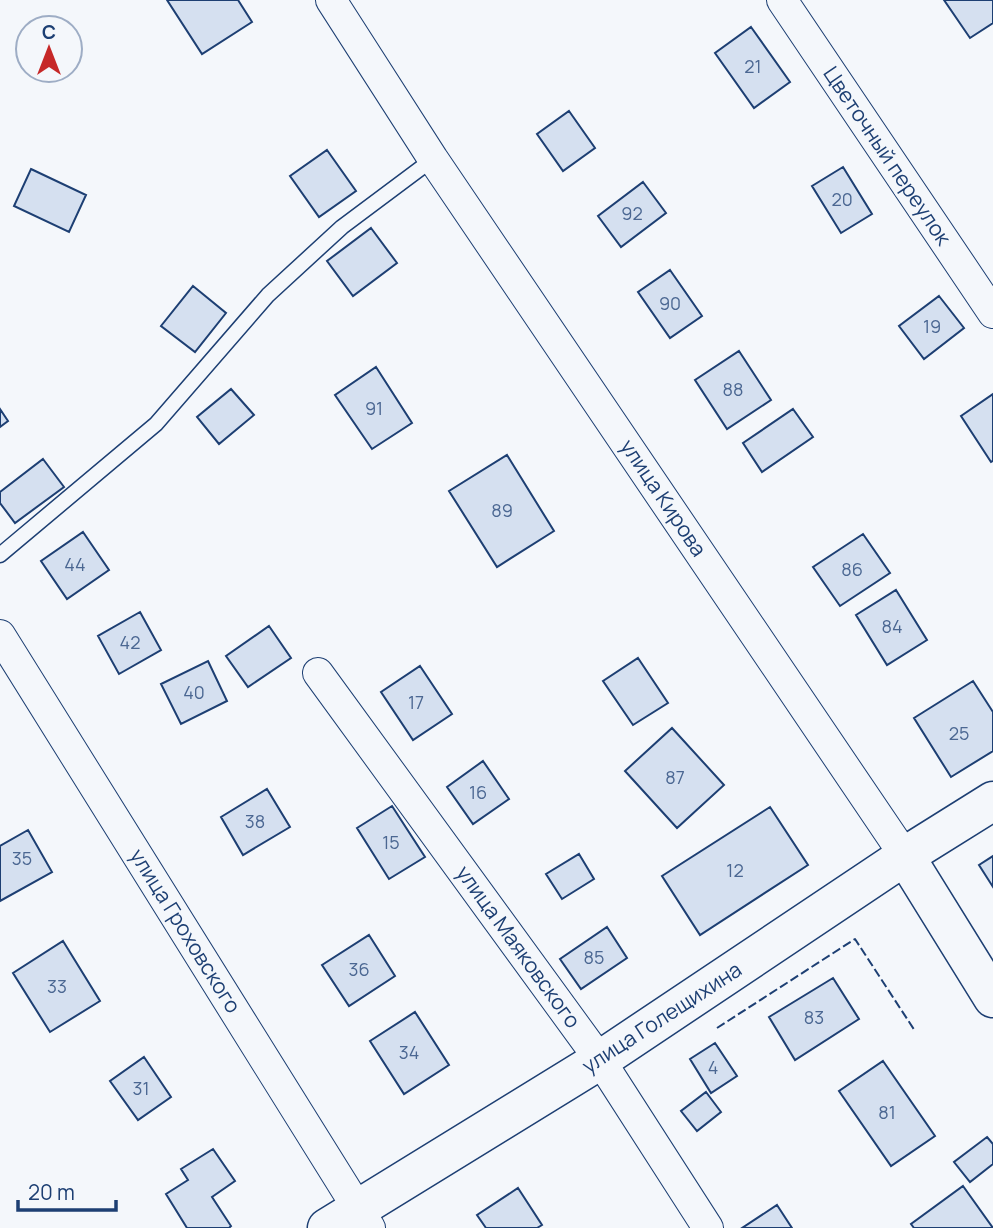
<svg xmlns="http://www.w3.org/2000/svg" width="993" height="1228" font-family="Manrope,sans-serif">
<style>
.building{fill:#d5e0f0;stroke:#1d3f73;stroke-width:2}
.lines{fill:none;stroke-linecap:round;stroke-linejoin:round}
.lane-casing{stroke:#1d3f73;stroke-width:17}
.street-casing{stroke:#1d3f73;stroke-width:32}
.secondary-casing{stroke:#1d3f73;stroke-width:41}
.lane{stroke:#f4f7fb;stroke-width:14}
.street{stroke:#f4f7fb;stroke-width:30}
.secondary{stroke:#f4f7fb;stroke-width:38}
.fence{stroke:#1d3f73;stroke-width:2;stroke-dasharray:9 3.5;stroke-linecap:butt}
.labels{text-anchor:middle;stroke-width:5;stroke-linejoin:round;paint-order:stroke}
.number-label{font-size:18px;fill:#4b6792}
.street-label{font-size:21px;fill:#1d3f73;stroke:#f4f7fb}
</style>
<rect width="100%" height="100%" fill="#f4f7fb"/>
<path class="building" d="M167,0H238L252,22L202,54Z
M944,0H993V23L970,38Z
M751,27L790,82L754,108L715,53Z
M569,111L595,148L563,171L537,134Z
M327,150L356,191L319,217L290,176Z
M843,167L872,214L841,233L812,186Z
M31,169L86,195L69,232L14,206Z
M643,182L666,213L621,247L598,216Z
M371,228L397,263L353,296L327,261Z
M670,270L702,316L670,338L638,292Z
M193,286L226,313L195,352L161,326Z
M939,296L964,328L924,359L899,326Z
M739,351L771,400L727,429L695,380Z
M376,367L412,423L372,449L335,395Z
M231,389L254,415L219,444L197,417Z
M993,394V461L991,462L961,416Z
M0,409L8,421L0,427Z
M793,409L813,437L762,472L743,443Z
M507,455L554,531L497,567L449,491Z
M43,459L64,487L15,523L0,503V492Z
M83,532L109,570L67,599L41,561Z
M863,534L890,573L840,606L813,567Z
M896,590L927,640L887,665L856,615Z
M140,612L161,650L119,674L98,636Z
M269,626L291,658L248,687L226,656Z
M638,658L668,703L633,725L603,681Z
M208,661L227,701L181,724L161,684Z
M420,666L452,714L413,740L381,692Z
M973,681L993,712V751L951,777L914,718Z
M672,728L724,785L677,828L625,771Z
M483,761L509,799L473,824L447,787Z
M267,789L290,827L243,855L221,817Z
M392,806L425,857L389,879L357,828Z
M770,807L808,865L700,935L662,876Z
M28,830L52,872L0,901V846Z
M579,854L594,879L562,899L546,874Z
M993,856V887L979,865Z
M607,927L627,958L581,989L560,959Z
M369,935L395,976L349,1006L322,965Z
M63,941L100,1001L50,1032L13,973Z
M833,978L859,1019L795,1060L769,1017Z
M415,1012L449,1065L404,1094L370,1041Z
M715,1043L737,1076L711,1093L690,1059Z
M144,1057L171,1097L138,1120L110,1081Z
M883,1061L935,1136L891,1166L839,1091Z
M706,1092L721,1112L697,1131L681,1111Z
M987,1137L993,1144V1164L970,1182L954,1162Z
M213,1149L235,1181L212,1197L231,1226L229,1228H187L166,1194L188,1180L181,1169Z
M963,1186L993,1228H914L911,1224Z
M518,1188L542,1225L537,1228H486L477,1215Z
M777,1205L792,1228H742Z"/>
<g class="lines">
<g class="lane-casing">
<path id="lane" d="M0,555L156,424L268,295L342,227L433,159"/>
</g>
<g class="street-casing">
<path id="street" d="M331,0L433,159L905,856
M782,0L993,313
M0,635L370,1228
M318,673L600,1060L708,1228"/>
</g>
<g class="secondary-casing">
<path id="secondary" d="M905,856L993,998
M327,1228L600,1060L905,856L993,801"/>
</g>
<use href="#lane" class="lane"/>
<use href="#street" class="street"/>
<use href="#secondary" class="secondary"/>
<path class="fence" d="M717,1028L855,939L915,1031"/>
</g>
<g class="labels">
<g class="number-label">
<text x="753" y="73">21</text>
<text x="842" y="206">20</text>
<text x="632" y="220">92</text>
<text x="670" y="310">90</text>
<text x="932" y="333">19</text>
<text x="733" y="396">88</text>
<text x="374" y="415">91</text>
<text x="502" y="517">89</text>
<text x="75" y="571">44</text>
<text x="852" y="576">86</text>
<text x="892" y="633">84</text>
<text x="130" y="649">42</text>
<text x="194" y="699">40</text>
<text x="416" y="709">17</text>
<text x="959" y="740">25</text>
<text x="675" y="784">87</text>
<text x="478" y="799">16</text>
<text x="255" y="828">38</text>
<text x="391" y="849">15</text>
<text x="22" y="865">35</text>
<text x="735" y="877">12</text>
<text x="594" y="964">85</text>
<text x="359" y="976">36</text>
<text x="57" y="993">33</text>
<text x="814" y="1024">83</text>
<text x="409" y="1059">34</text>
<text x="713" y="1074">4</text>
<text x="141" y="1095">31</text>
<text x="887" y="1119">81</text>
</g>
<g class="street-label">
<text transform="translate(887 156) rotate(56)" y="7">Цветочный переулок</text>
<text transform="translate(663 498) rotate(56)" y="7">улица Кирова</text>
<text transform="translate(185 931) rotate(58)" y="7">улица Гроховского</text>
<text transform="translate(518 947) rotate(54)" y="7">улица Маяковского</text>
<text transform="translate(662 1018) rotate(-33)" y="7">улица Голещихина</text>
</g>
</g>
<g transform="translate(49 49)"><circle r="33" fill="#f4f7fb" stroke="#9eadc5" stroke-width="2"/>
<path d="M0-5L12 26L0 18L-12 26Z" fill="#c62828"/>
<text y="-10" font-size="19" font-weight="bold" text-anchor="middle" fill="#1d3f73">С</text>
</g>
<path d="M18 1200v10h98v-10" fill="none" stroke="#1d3f73" stroke-width="3.5"/>
<text x="28" y="1200" font-size="21" fill="#1d3f73" stroke="#f4f7fb" stroke-width="5" paint-order="stroke">20 m</text>
</svg>
